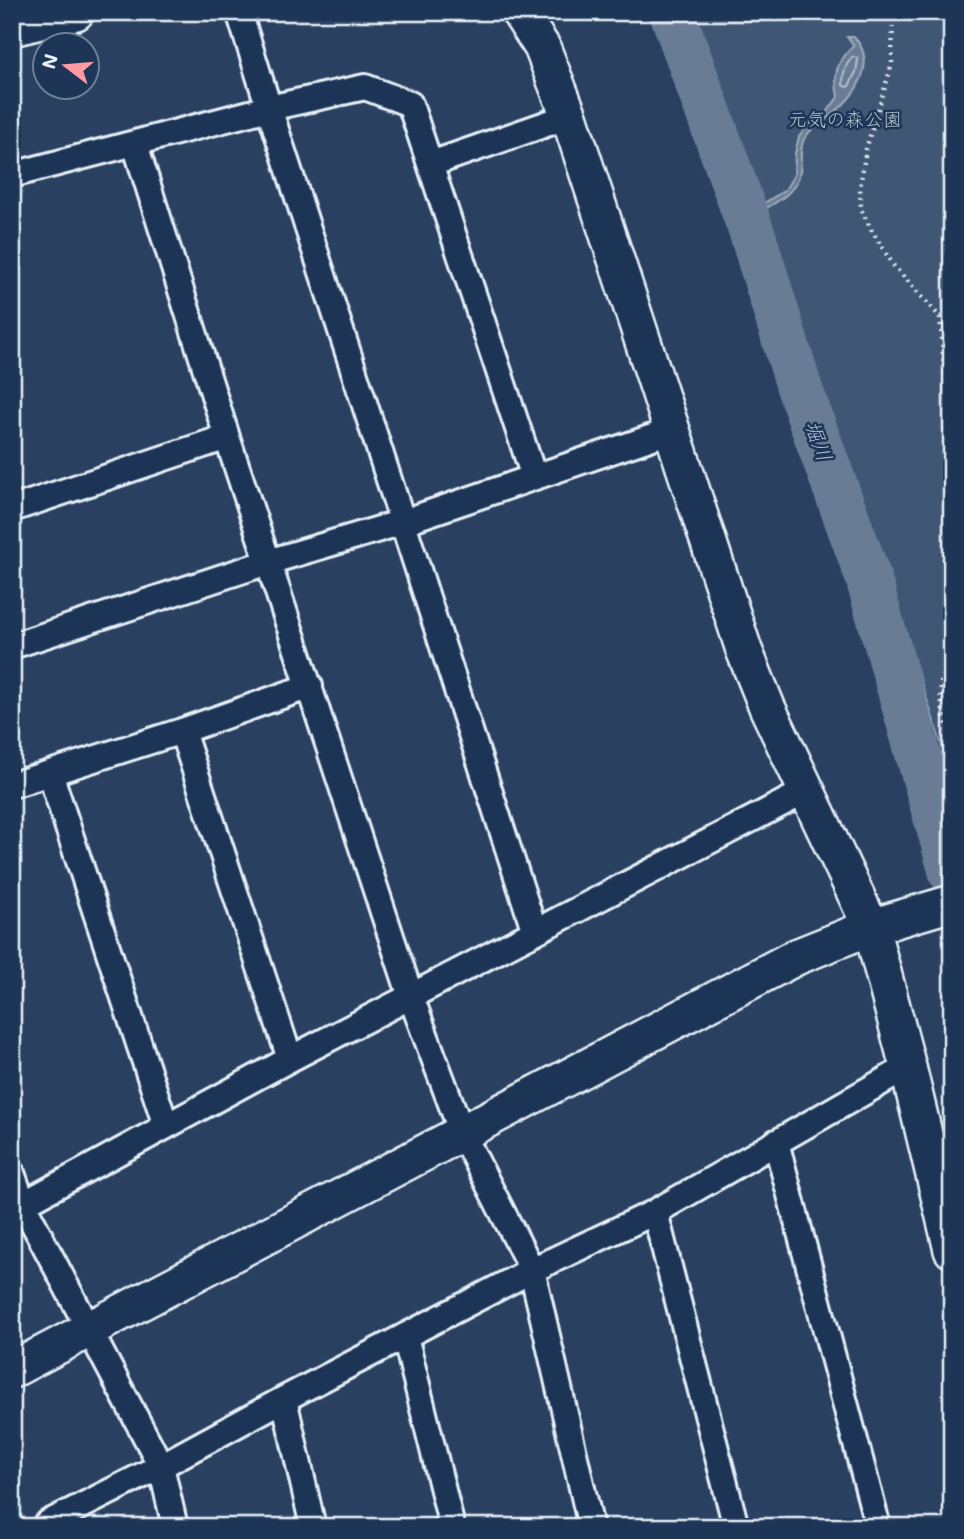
<svg xmlns="http://www.w3.org/2000/svg" width="964" height="1539" font-family="Mali,'Klee One',sans-serif">
<style>
.green{fill:#415774;stroke:#94a4b6;stroke-width:2}
.water{fill:#6b7c95;stroke:#9dabbd;stroke-width:2}
.lines{fill:none;stroke-linecap:round;stroke-linejoin:round}
.shore{stroke:#b6c2d0;stroke-width:2}
.river{stroke:#6b7c95;stroke-width:46}
.street-casing{stroke:#e8f1f8;stroke-width:30}
.secondary-casing{stroke:#e8f1f8;stroke-width:40}
.path{stroke:#e8f1f8;stroke-width:4.5;stroke-dasharray:2 5;stroke-linecap:butt}
.street{stroke:#1d3557;stroke-width:24}
.secondary{stroke:#1d3557;stroke-width:35}
.labels{text-anchor:middle;stroke-width:5;stroke-linejoin:round;paint-order:stroke}
.park-label{font-size:19px;fill:#b6c3d0;stroke:#1d3557}
.water-label{font-size:21px;font-style:italic;fill:#b6c2d0;stroke:#1d3557}
</style>
<rect width="100%" height="100%" fill="#294061"/>
<filter id="ink" filterUnits="userSpaceOnUse"><feTurbulence type="fractalNoise" baseFrequency=".0143" numOctaves="2"/><feDisplacementMap in="SourceGraphic" scale="14" xChannelSelector="R" yChannelSelector="G"/><feConvolveMatrix kernelMatrix="1 2 1 2 8 2 1 2 1" color-interpolation-filters="sRGB"/></filter>
<g filter="url(#ink)">
<path class="green" d="M690,12H952V777L905,632L834,445L775,233L707,62Z"/>
<path class="water" d="M847,37H854C879,64 855,96 832,115C822,123 811,127 804,139C799,149 802,160 800,171C798,190 780,200 765,209L763,204L785,190L794,175L795,153L799,137L809,124L828,111L838,97C833,71 836,64 854,45Z"/>
<g class="lines">
<path class="shore" d="M852,57H855L858,59L856,72L849,86L846,87L843,85C843,73 845,66 852,57Z"/>
<path class="river" d="M672,12L752,233L800,390L868,577L952,873"/>
<g class="street-casing">
<path id="street" d="M239,12L269,108L535,932
M135,144L227,437L411,997L462,1133L532,1270L591,1527
M431,164L569,116
M12,175L269,108L365,87L410,104L534,477
M12,509L227,437
M12,646L268,562L403,522L673,430
M50,773L166,1126
M12,785L182,731
M290,1059L182,731L310,686
M776,1142L878,1527
M12,1173L23,1204L161,1466L175,1527
M23,1204L290,1059L806,791
M655,1212L736,1527
M405,1336L452,1527
M284,1399L313,1527
M44,1527L48,1523L161,1466L284,1399L532,1270L655,1212L908,1067"/>
</g>
<g class="secondary-casing">
<path id="secondary" d="M519,12L542,47L569,116L744,650L767,707L871,927L908,1067L952,1250
M12,28L76,12
M12,1370L796,957L871,927L952,903"/>
</g>
<path class="path" d="M893,12L892,64L866,149L860,188L861,209L872,231L894,266L940,317L945,377L952,398
M940,317L952,312
M952,657L945,662C937,693 941,710 952,739"/>
<use href="#street" class="street"/>
<use href="#secondary" class="secondary"/>
</g>
</g>
<g class="labels">
<g class="park-label">
<text x="845" y="126">元気の森公園</text>
</g>
<g class="water-label">
<text transform="translate(818 441) rotate(70)" y="7">堀川</text>
</g>
</g>
<rect width="964" height="1539" fill="none" stroke="#1d3557" stroke-width="42"/>
<rect x="21" y="21" width="922" height="1497" fill="none" stroke="#e8f1f8" stroke-width="2.5" filter="url(#ink)"/>
<g transform="translate(66 66) rotate(286)"><circle r="33" fill="#1d3557" stroke="#6e8097" stroke-width="2"/>
<path d="M0-5L12 26L0 18L-12 26Z" fill="#ff9aa2"/>
<text y="-10" font-size="19" font-weight="bold" text-anchor="middle" fill="#e8f1f8">N</text>
</g>
</svg>
